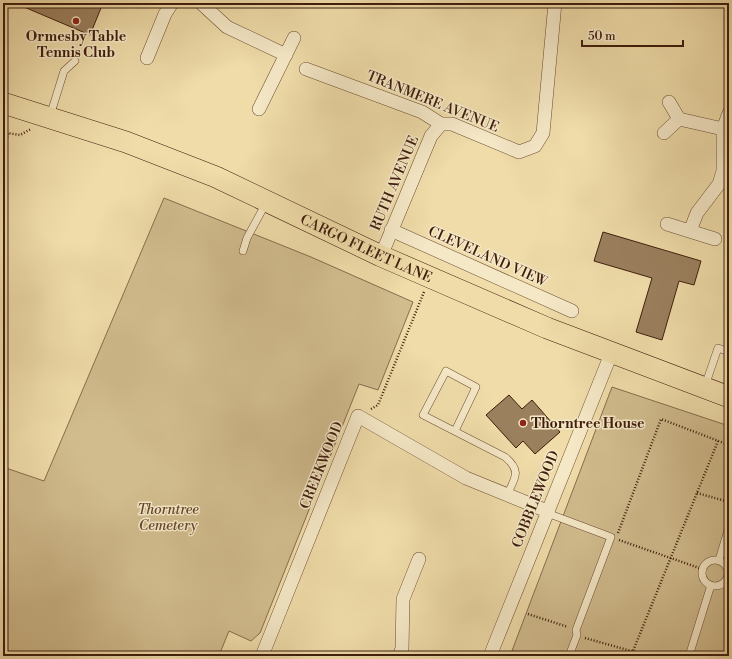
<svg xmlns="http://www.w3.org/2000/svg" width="732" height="659" font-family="'Libre Bodoni',serif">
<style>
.green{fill:#d1bc8e;stroke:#886c4d}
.building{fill:#9b805e;stroke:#3f1d0c}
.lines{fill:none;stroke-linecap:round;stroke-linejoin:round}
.service-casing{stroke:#6b4d33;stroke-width:8}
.minor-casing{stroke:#6b4d33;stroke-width:14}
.primary-casing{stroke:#3f1d0c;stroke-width:22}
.path{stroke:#3f1d0c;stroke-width:2.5;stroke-dasharray:1 2;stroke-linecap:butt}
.service{stroke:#f5e8c7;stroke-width:7}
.minor{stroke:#f5e8c7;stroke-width:13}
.primary{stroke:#efdca9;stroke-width:21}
.poi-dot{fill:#8f2418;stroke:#f5e8c7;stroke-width:1.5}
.labels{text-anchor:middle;stroke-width:3;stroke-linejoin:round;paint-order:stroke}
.poi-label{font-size:14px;font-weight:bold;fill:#3f1d0c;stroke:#f5e8c7}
.street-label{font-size:14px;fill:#3f1d0c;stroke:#f5e8c7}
.park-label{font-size:14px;font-style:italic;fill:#64452c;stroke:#f5e8c7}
</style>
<rect width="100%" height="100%" fill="#efdca9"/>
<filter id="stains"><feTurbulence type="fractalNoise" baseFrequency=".005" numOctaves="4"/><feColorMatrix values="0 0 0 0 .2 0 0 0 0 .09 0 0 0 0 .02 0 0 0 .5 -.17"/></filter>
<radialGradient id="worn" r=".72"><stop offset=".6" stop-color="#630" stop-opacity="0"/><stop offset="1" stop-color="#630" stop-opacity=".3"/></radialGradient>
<path class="green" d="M164,198L311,257L413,302L378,390L359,384L260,633L251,641L229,631L220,653L225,656H3V467L44,481Z
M612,387L729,426V656H510Z"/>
<path class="building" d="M26,3H103L90,35L24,7Z
M603,232L701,261L694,285L679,281L662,340L636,332L652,278L594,261Z
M509,395L522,409L532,400L560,432L535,454L523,441L516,448L486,415Z"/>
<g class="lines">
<g class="service-casing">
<path id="service" d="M50,116L64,71L75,61
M243,251L247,238L266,203
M705,386L718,348L729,352
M455,431L476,387L446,371L423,415L505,457C522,471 515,478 507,495
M547,513L611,537L576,630L577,635L569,656
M702 573a13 13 0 1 1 26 0a13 13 0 1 1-26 0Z
M719,560L729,527
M689,656L711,585"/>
</g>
<g class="minor-casing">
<path id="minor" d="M201,3L227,27L286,55
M147,58L165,14L172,3
M306,69L422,112L441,124H452L519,152L535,146L543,133L555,3
M669,102L679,119L723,129
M259,109L294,38
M664,133L679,119
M667,224L715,239
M391,230L572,311
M690,231L697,213L719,184L723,171V129L729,113
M381,256L431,136L441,124
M262,656L358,416L466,478L547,511
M399,656L402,649L403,599L419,559
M490,656L611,354"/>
</g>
<g class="primary-casing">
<g id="primary">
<path id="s1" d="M3,103L126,142L216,177L381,256L547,328L729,397"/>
</g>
</g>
<path class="path" d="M3,161L8,133L20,135L31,129
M371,409L378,405L424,292
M697,493L729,502
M618,533L661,419L729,445
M619,540L702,569
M727,579H729
M528,614L568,627
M585,638L649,656
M631,656L718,441"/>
<use href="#service" class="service"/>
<use href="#minor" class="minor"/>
<use href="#primary" class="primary"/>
</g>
<g class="poi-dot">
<circle cx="76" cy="21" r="4"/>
<circle cx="523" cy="423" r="4"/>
</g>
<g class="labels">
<g class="poi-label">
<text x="76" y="41">Ormesby Table<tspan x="76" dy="16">Tennis Club</tspan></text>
<text x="531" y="428" text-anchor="start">Thorntree House</text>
</g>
<g class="street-label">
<text transform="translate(433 101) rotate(22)" y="5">TRANMERE AVENUE</text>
<text transform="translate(394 183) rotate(-67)" y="5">RUTH AVENUE</text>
<text dy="5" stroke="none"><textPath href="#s1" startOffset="392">CARGO FLEET LANE</textPath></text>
<text transform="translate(488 256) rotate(24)" y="5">CLEVELAND VIEW</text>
<text transform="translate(321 465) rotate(-68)" y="5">CREEKWOOD</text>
<text transform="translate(535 499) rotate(-68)" y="5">COBBLEWOOD</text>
</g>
<g class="park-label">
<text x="168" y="514">Thorntree<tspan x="168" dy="16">Cemetery</tspan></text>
</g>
</g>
<rect width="732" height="659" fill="none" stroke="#efdca9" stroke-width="16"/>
<rect x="4" y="4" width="724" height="651" fill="none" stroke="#3f1d0c" stroke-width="2"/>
<rect x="8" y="8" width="716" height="643" fill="none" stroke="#3f1d0c"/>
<path d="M582 40v6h101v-6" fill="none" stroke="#3f1d0c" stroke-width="2"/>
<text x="588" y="40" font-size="12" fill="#3f1d0c" stroke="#f5e8c7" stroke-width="3" paint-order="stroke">50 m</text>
<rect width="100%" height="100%" filter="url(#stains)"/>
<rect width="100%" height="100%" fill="url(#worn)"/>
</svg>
